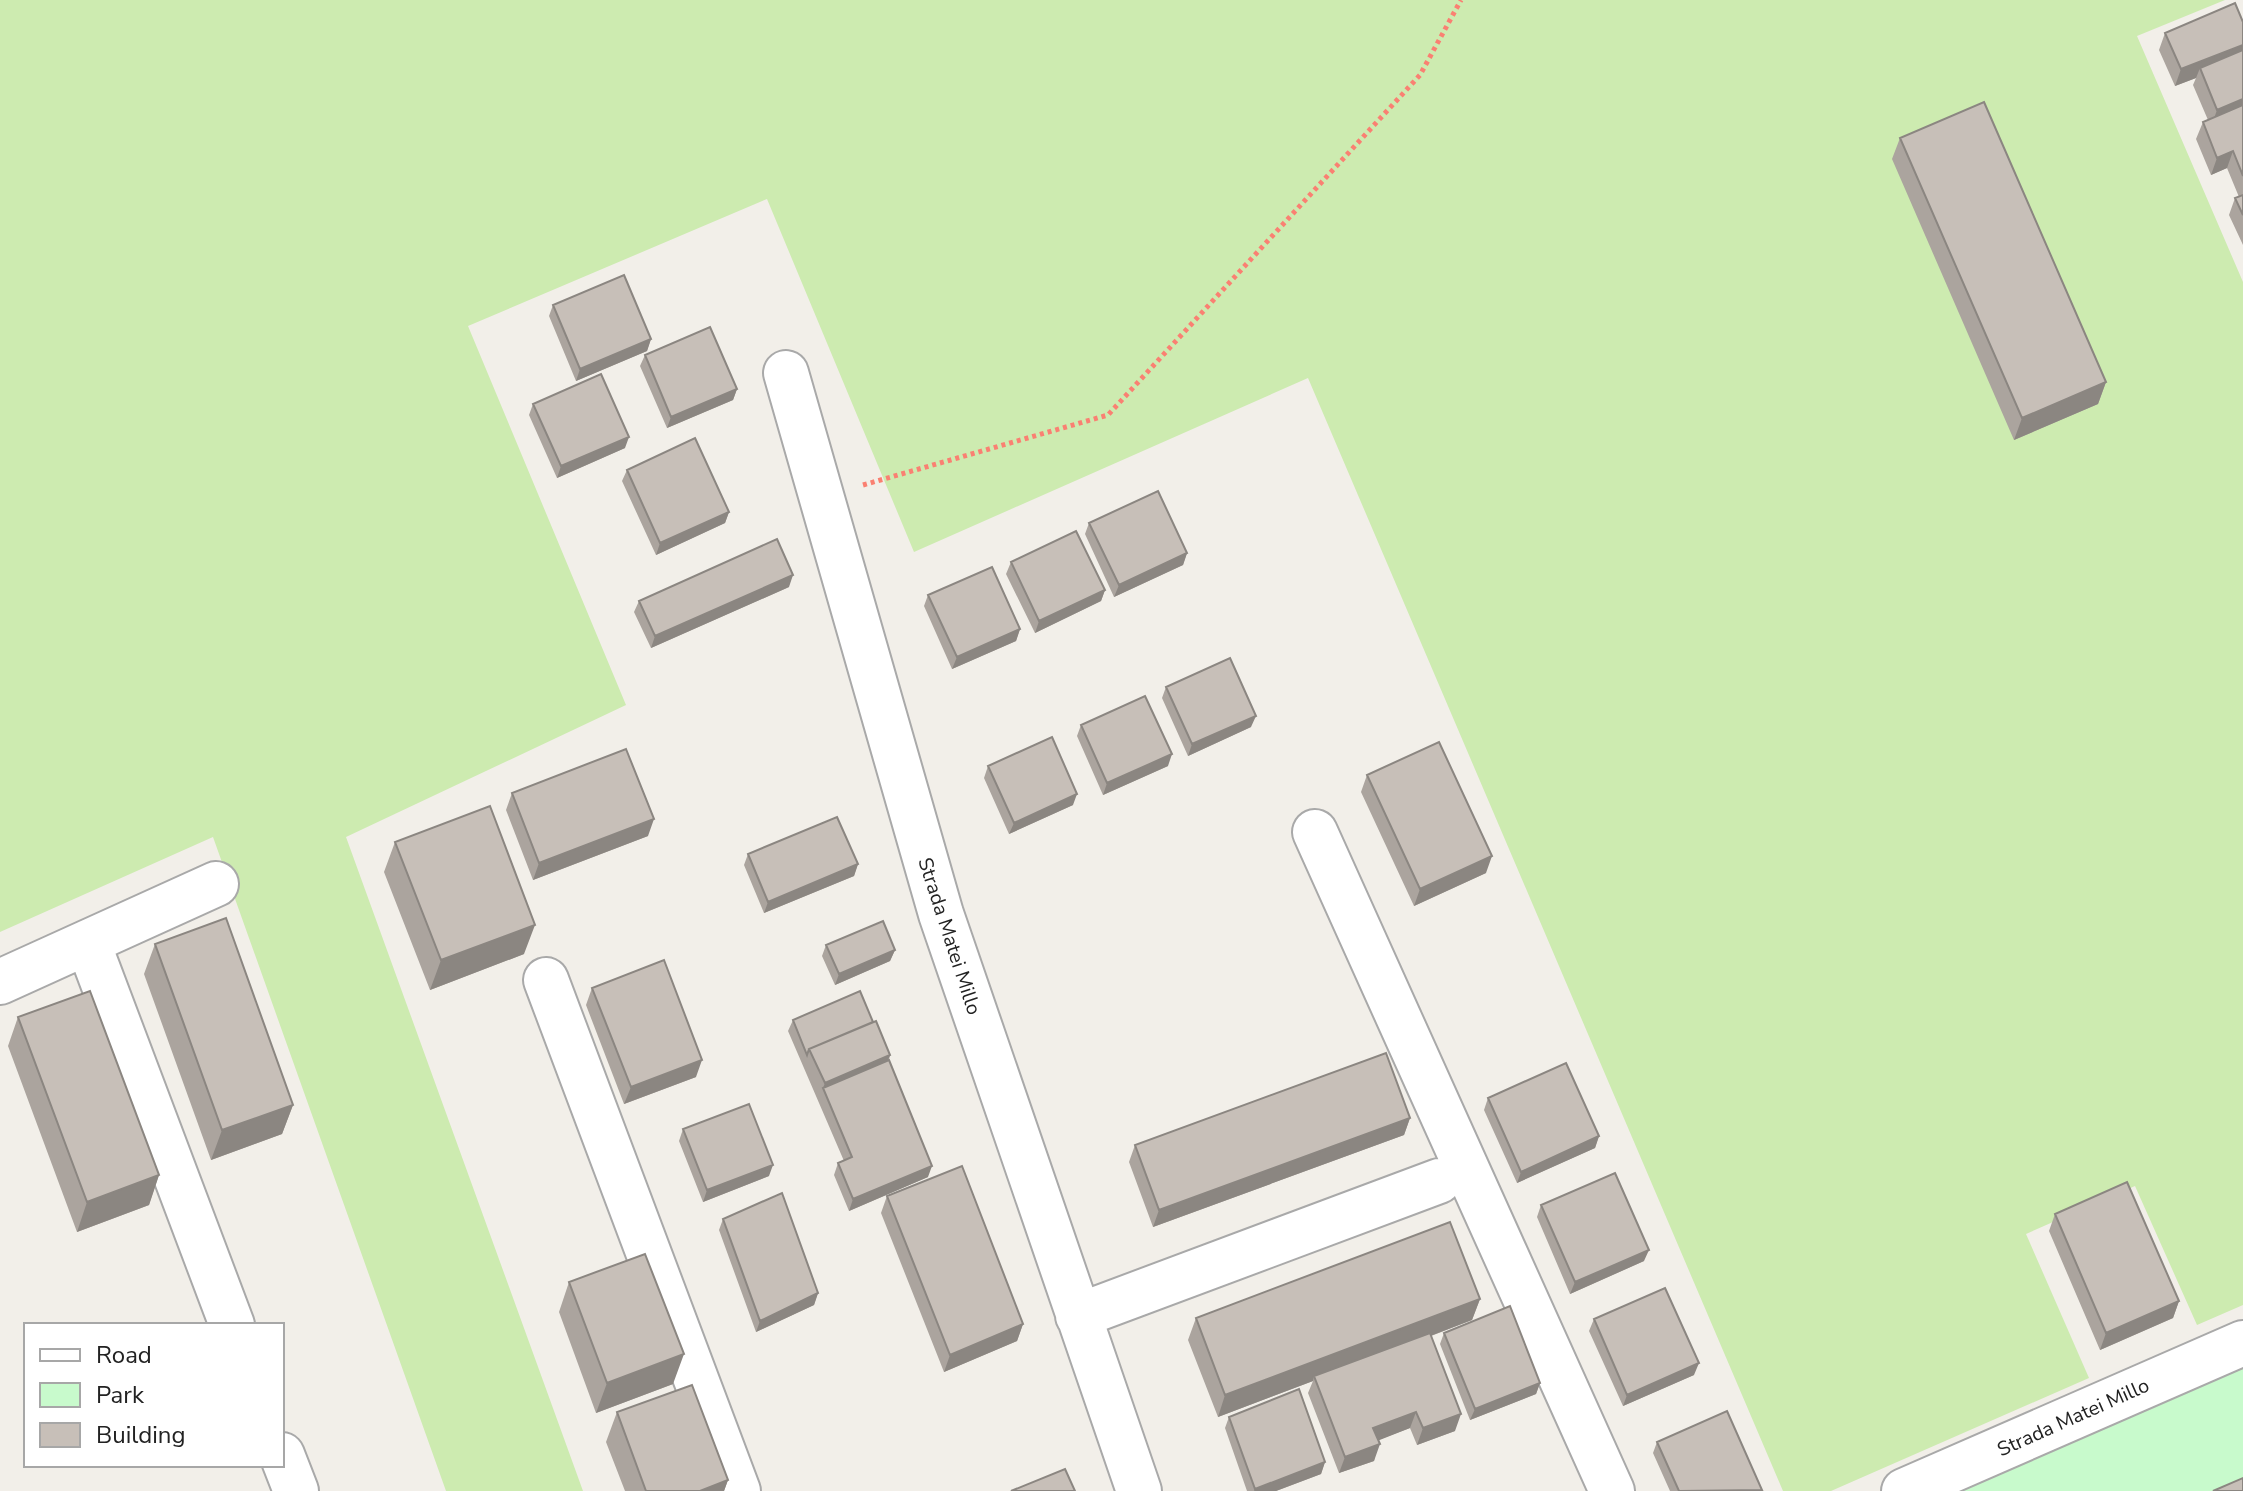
<svg xmlns="http://www.w3.org/2000/svg" width="2243" height="1491" font-family="'Nunito Sans',sans-serif">
<style>
.grass{fill:#cdebb0}
.park{fill:#c8facc}
.lines{fill:none;stroke-linecap:round;stroke-linejoin:round}
.minor-casing{stroke:#a9a9a9;stroke-width:48}
.path{stroke:#fa8072;stroke-width:5;stroke-dasharray:4 4;stroke-linecap:butt}
.minor{stroke:#fff;stroke-width:44}
.wall{fill:#aba49e}
.shaded-wall{fill:#8b8681}
.building{fill:#c7bfb8;stroke:#8b8681;stroke-width:2}
.labels{text-anchor:middle;stroke-width:8;stroke-linejoin:round;paint-order:stroke}
.street-label{font-size:20px;fill:#222;stroke:#fff}
</style>
<rect width="100%" height="100%" fill="#f2efe9"/>
<path class="grass" d="M0,0H2225L2137,36L2243,282V1305L2197,1325L2135,1186L2026,1234L2089,1378L1831,1491H1783L1308,378L914,552L767,199L468,326L626,705L346,837L583,1491H446L213,837L0,932Z"/>
<path class="park" d="M2243,1362V1487L2234,1491H1947Z"/>
<g class="lines">
<g class="minor-casing">
<path id="minor" d="M786,373L941,914L1139,1491
M1315,832L1612,1491
M88,943L232,1325
M546,980L738,1491
M0,982L216,884
M1078,1316L1439,1181
M282,1455L296,1491
M1904,1491L2243,1343"/>
</g>
<path class="path" d="M863,485L1108,415L1420,75L1461,0"/>
<use href="#minor" class="minor"/>
</g>
<path class="wall" d="M2243,22V245L2229,215L2235,198L2239,197L2227,168L2211,175L2196,139L2203,122L2208,120L2193,85L2196,78L2175,86L2159,50L2165,33Z
M1900,138L2106,382L2098,404L2014,440L1892,159Z
M553,305L651,339L647,351L576,381L549,316Z
M645,355L737,389L733,400L667,428L640,366Z
M533,404L625,448L557,478L529,415Z
M627,470L729,512L725,523L656,555L622,481Z
M1089,523L1187,553L1183,565L1114,597L1085,534Z
M1011,562L1105,590L1101,601L1035,633L1006,574Z
M789,587L651,648L634,612L639,601Z
M928,595L1020,629L1016,641L952,669L924,606Z
M1166,687L1251,727L1188,756L1162,698Z
M1081,725L1168,766L1103,795L1077,736Z
M988,766L1073,805L1009,834L984,778Z
M1367,775L1486,873L1414,906L1361,792Z
M512,793L648,836L533,880L506,810Z
M395,842L524,954L430,990L384,872Z
M748,854L858,864L854,876L764,913L744,865Z
M155,944L293,1105L282,1134L211,1160L144,974Z
M826,945L895,950L890,961L835,985L822,956Z
M592,988L696,1077L624,1104L586,1005Z
M18,1017L159,1175L149,1205L77,1232L8,1046Z
M793,1020L873,1022L890,1055L889,1060L928,1177L849,1211L834,1175L838,1163L844,1161L788,1031Z
M1488,1098L1599,1136L1595,1148L1517,1183L1484,1110Z
M1410,1118L1404,1135L1153,1227L1129,1162L1135,1145Z
M683,1129L769,1176L703,1202L679,1141Z
M887,1196L1023,1324L1017,1341L944,1372L881,1213Z
M1541,1205L1644,1261L1570,1294L1537,1217Z
M2055,1214L2179,1301L2173,1318L2100,1350L2049,1231Z
M723,1219L818,1293L814,1305L756,1332L719,1230Z
M569,1282L673,1384L596,1413L559,1312Z
M1480,1299L1472,1320L1431,1336L1455,1431L1417,1445L1410,1428L1378,1440L1374,1461L1339,1473L1308,1393L1313,1381L1218,1417L1188,1340L1196,1318Z
M1594,1319L1694,1375L1623,1406L1589,1331Z
M1444,1333L1540,1383L1536,1394L1470,1420L1440,1344Z
M617,1412L728,1480L724,1491H625L606,1442Z
M1229,1417L1325,1462L1321,1474L1276,1491H1247L1225,1428Z
M1657,1442L1762,1491H1670L1653,1453Z"/>
<path class="shaded-wall" d="M2243,45V59L2200,68L2196,78L2175,86L2181,69Z
M2243,99V113L2211,127L2217,110Z
M2233,151L2227,168L2211,175L2217,158Z
M651,339L647,351L576,381L580,369Z
M2106,382L2098,404L2014,440L2022,418Z
M737,389L733,400L667,428L671,417Z
M629,437L625,448L557,478L561,466Z
M729,512L725,523L656,555L660,543Z
M1187,553L1183,565L1114,597L1119,585Z
M793,575L789,587L651,648L655,636Z
M1105,590L1101,601L1035,633L1039,621Z
M1020,629L1016,641L952,669L957,657Z
M1256,716L1251,727L1188,756L1192,744Z
M1172,754L1168,766L1103,795L1107,783Z
M1077,794L1073,805L1009,834L1014,823Z
M654,819L648,836L533,880L539,863Z
M1492,856L1486,873L1414,906L1420,889Z
M858,864L854,876L764,913L768,902Z
M535,925L524,954L430,990L441,960Z
M895,950L890,961L835,985L839,974Z
M890,1055L884,1071L823,1088L825,1083Z
M702,1060L696,1077L624,1104L631,1087Z
M293,1105L282,1134L211,1160L222,1130Z
M1410,1118L1404,1135L1153,1227L1159,1210Z
M1599,1136L1595,1148L1517,1183L1521,1172Z
M773,1165L769,1176L703,1202L707,1190Z
M932,1166L928,1177L849,1211L853,1199Z
M159,1175L149,1205L77,1232L87,1202Z
M1649,1250L1644,1261L1570,1294L1575,1282Z
M818,1293L814,1305L756,1332L760,1321Z
M1480,1299L1472,1320L1315,1380L1314,1376L1313,1381L1218,1417L1225,1395Z
M2179,1301L2173,1318L2100,1350L2106,1333Z
M1023,1324L1017,1341L944,1372L950,1355Z
M684,1354L673,1384L596,1413L607,1383Z
M1699,1363L1694,1375L1623,1406L1627,1395Z
M1540,1383L1536,1394L1470,1420L1475,1409Z
M1416,1412L1410,1428L1367,1445L1373,1428Z
M1461,1414L1455,1431L1417,1445L1423,1428Z
M1380,1444L1374,1461L1339,1473L1345,1457Z
M1325,1462L1321,1474L1276,1491H1254L1255,1489Z
M728,1480L724,1491H700Z"/>
<path class="building" d="M2235,3L2243,22V45L2181,69L2165,33Z
M2243,50V99L2217,110L2200,68Z
M1984,102L2106,382L2022,418L1900,138Z
M2243,105V176L2233,151L2217,158L2203,122Z
M2243,195V215L2235,198Z
M624,275L651,339L580,369L553,305Z
M710,327L737,389L671,417L645,355Z
M601,374L629,437L561,466L533,404Z
M695,438L729,512L660,543L627,470Z
M1158,491L1187,553L1119,585L1089,523Z
M1076,531L1105,590L1039,621L1011,562Z
M777,539L793,575L655,636L639,601Z
M992,567L1020,629L957,657L928,595Z
M1230,658L1256,716L1192,744L1166,687Z
M1145,696L1172,754L1107,783L1081,725Z
M1052,737L1077,794L1014,823L988,766Z
M1439,742L1492,856L1420,889L1367,775Z
M626,749L654,819L539,863L512,793Z
M490,806L535,925L441,960L395,842Z
M837,817L858,864L768,902L748,854Z
M226,918L293,1105L222,1130L155,944Z
M883,921L895,950L839,974L826,945Z
M664,960L702,1060L631,1087L592,988Z
M90,991L159,1175L87,1202L18,1017Z
M860,991L873,1022L809,1049L807,1055L793,1020Z
M876,1021L890,1055L825,1083L809,1049Z
M1386,1053L1410,1118L1159,1210L1135,1145Z
M889,1060L932,1166L853,1199L838,1163L852,1157L823,1088Z
M1566,1063L1599,1136L1521,1172L1488,1098Z
M749,1104L773,1165L707,1190L683,1129Z
M962,1166L1023,1324L950,1355L887,1196Z
M1615,1173L1649,1250L1575,1282L1541,1205Z
M2127,1182L2179,1301L2106,1333L2055,1214Z
M782,1193L818,1293L760,1321L723,1219Z
M1450,1222L1480,1299L1225,1395L1196,1318Z
M645,1254L684,1354L607,1383L569,1282Z
M1665,1288L1699,1363L1627,1395L1594,1319Z
M1510,1306L1540,1383L1475,1409L1444,1333Z
M1430,1333L1461,1414L1423,1428L1416,1412L1373,1428L1380,1444L1345,1457L1314,1376Z
M692,1385L728,1480L700,1491H646L617,1412Z
M1299,1389L1325,1462L1255,1489L1229,1417Z
M1727,1411L1762,1490L1679,1491L1657,1442Z
M1065,1469L1075,1491H1011Z
M2243,1478V1491H2213Z"/>
<g class="labels">
<g class="street-label">
<text transform="translate(950 936) rotate(72)" y="7">Strada Matei Millo</text>
<text transform="translate(2073 1417) rotate(-24)" y="7">Strada Matei Millo</text>
</g>
</g>
<rect x="24" y="1323" width="260" height="144" fill="#ffffff" stroke="#a7a7a7" stroke-width="2"/>
<rect x="40" y="1349" width="40" height="12" fill="#ffffff" stroke="#a7a7a7" stroke-width="2"/>
<text x="96" y="1363" font-size="24" fill="#222222">Road</text>
<rect x="40" y="1383" width="40" height="24" fill="#c8facc" stroke="#a7a7a7" stroke-width="2"/>
<text x="96" y="1403" font-size="24" fill="#222222">Park</text>
<rect x="40" y="1423" width="40" height="24" fill="#c7bfb8" stroke="#a7a7a7" stroke-width="2"/>
<text x="96" y="1443" font-size="24" fill="#222222">Building</text>
</svg>
